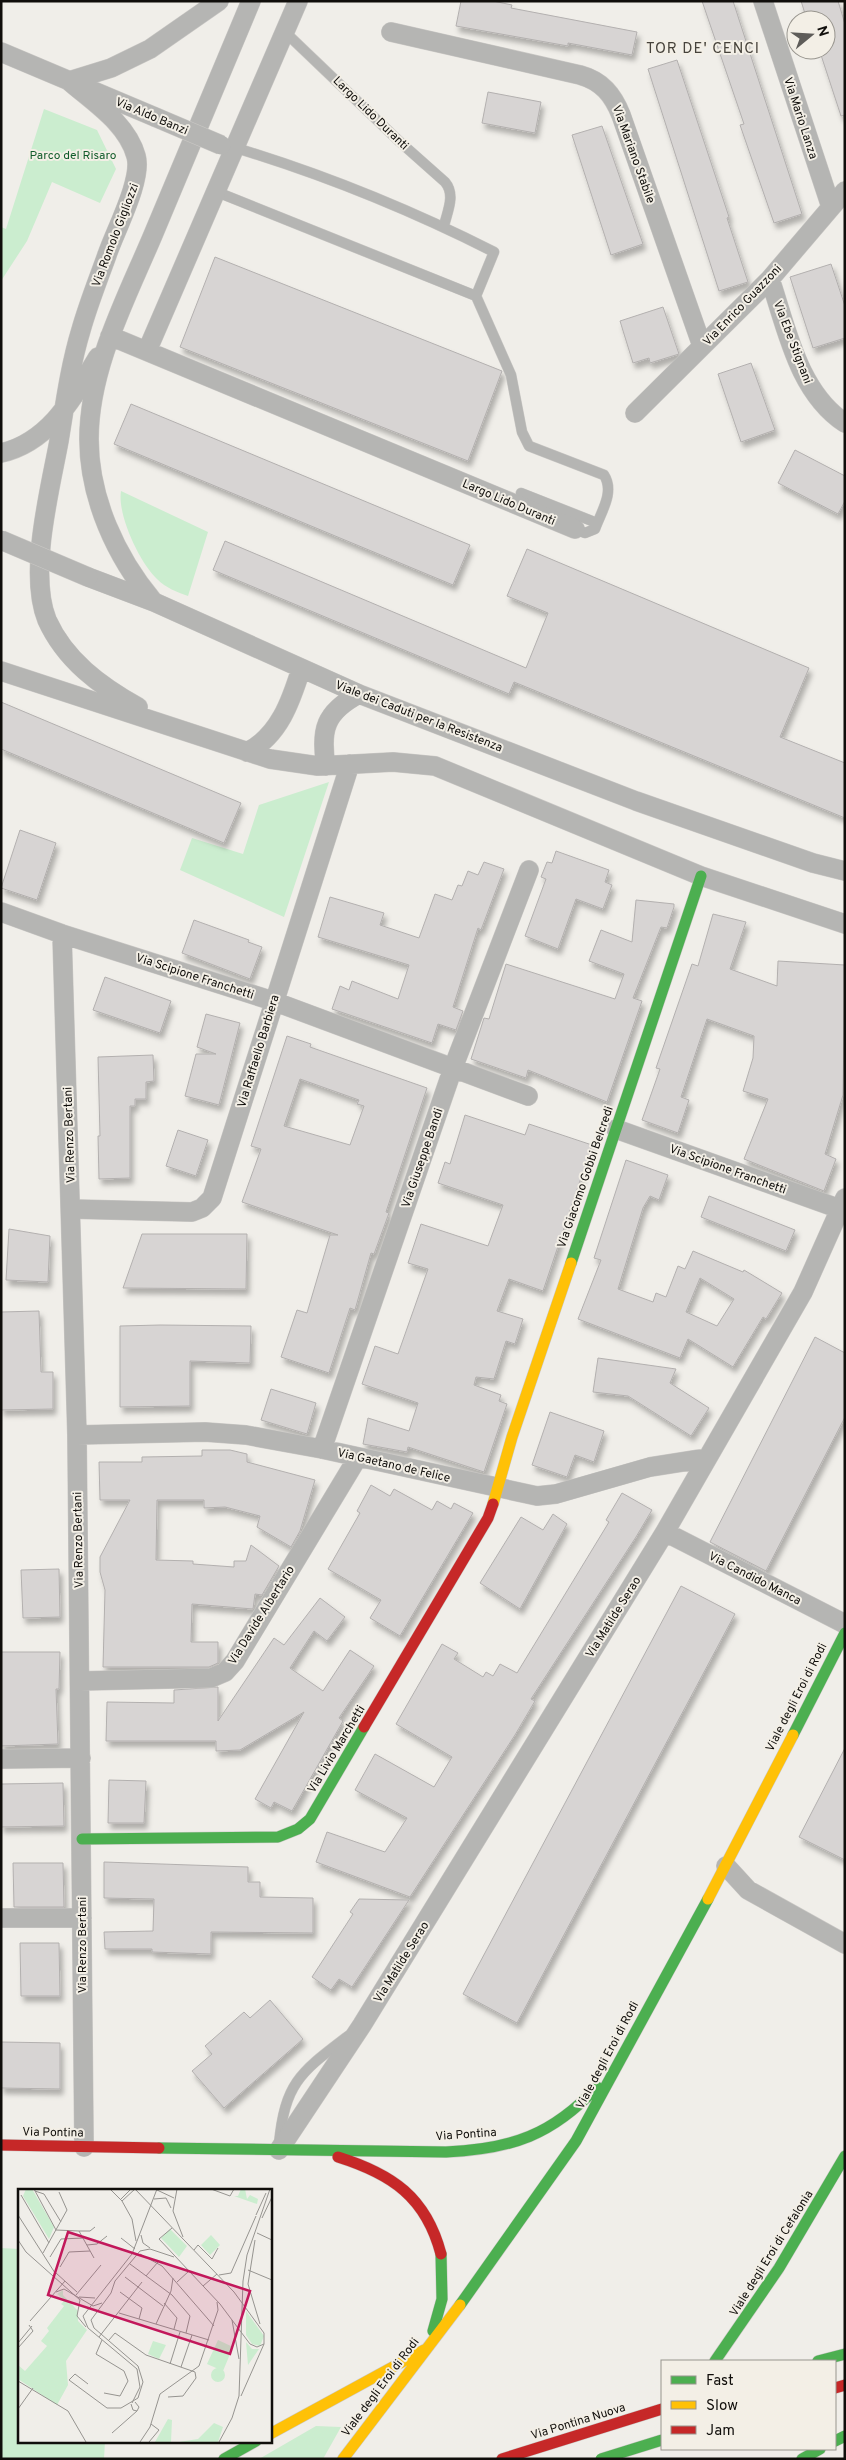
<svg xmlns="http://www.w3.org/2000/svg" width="846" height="2460" font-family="Overpass,sans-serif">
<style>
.green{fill:#cbedcf}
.building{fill:#d7d4d3;stroke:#b3b0af;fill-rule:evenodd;filter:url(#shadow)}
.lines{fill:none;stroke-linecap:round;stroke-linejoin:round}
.lane-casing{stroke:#cbc9c6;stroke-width:11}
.street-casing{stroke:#cbc9c6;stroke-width:20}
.fast-casing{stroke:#cbc9c6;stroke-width:12}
.slow-casing{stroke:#cbc9c6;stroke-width:12}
.jam-casing{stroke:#cbc9c6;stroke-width:12}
.lane{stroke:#b5b5b3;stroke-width:10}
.street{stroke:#b5b5b3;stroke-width:19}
.fast{stroke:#4caf50;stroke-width:11}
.slow{stroke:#ffc107;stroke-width:11}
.jam{stroke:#c62828;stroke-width:11}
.street-bridge-casing{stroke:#cbc9c6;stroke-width:20;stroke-linecap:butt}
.fast-bridge-casing{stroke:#cbc9c6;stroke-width:12;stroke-linecap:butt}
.street-bridge{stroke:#b5b5b3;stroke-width:19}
.fast-bridge{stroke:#4caf50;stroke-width:11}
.labels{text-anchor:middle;stroke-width:4;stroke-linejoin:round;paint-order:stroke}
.street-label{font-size:12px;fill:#100e0b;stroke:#f3efe6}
.park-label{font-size:12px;fill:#125d2c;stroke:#f3efe6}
.quarter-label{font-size:15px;letter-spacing:1px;fill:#46423b;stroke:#f3efe6}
.inset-road{fill:none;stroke:#969490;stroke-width:1}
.view{fill:#c2185b;fill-opacity:0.15;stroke:#c2185b;stroke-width:2.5}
.inset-edge{fill:none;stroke:#100e0b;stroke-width:2.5}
</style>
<defs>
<filter id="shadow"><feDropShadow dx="3" dy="5.5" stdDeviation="2.5" flood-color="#0004"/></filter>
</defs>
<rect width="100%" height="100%" fill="#f0eee9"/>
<path class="green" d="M44,109L97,130L116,169L100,203L52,182L27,241L1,281V227L6,229Z
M121,491L208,532L188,596C177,592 166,588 157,579C140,563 117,515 121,491Z
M329,782L284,917L180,870L192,838L243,854L259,805Z
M1,2248L19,2249V2441H105L104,2459H1Z
M316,2426L341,2427L323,2459H259Z"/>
<path class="building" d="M461,1H493L512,5L511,8L637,32L632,55L568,43V46L456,26Z
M702,1H733L802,214L774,223L740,125L744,124Z
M801,1H838L845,24V115L841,116L820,52L826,50V20H807Z
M677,60L729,217L727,218L748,282L719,291L648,69Z
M488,92L541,102L535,133L482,123Z
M602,126L643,244L611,255L572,135Z
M215,257L502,371L468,461L180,347Z
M831,264L845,306V338L813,348L790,277Z
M663,307L679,354L650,363L649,358L633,363L620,321Z
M751,363L775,430L741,442L718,374Z
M131,404L470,545L453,585L114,444Z
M795,450L845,476V501L838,514L778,483Z
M225,541L526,668L548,613L507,596L527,549L809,668L780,737L845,763V818L514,682L509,694L213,570Z
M1,702L241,803L224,843L1,749Z
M20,830L56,843L37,900L1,888Z
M556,851L609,870L605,882L612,885L603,909L576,899L558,949L525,936L546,879L541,877L547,862L552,863Z
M484,862L504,869L481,930L478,928L453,1007L463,1011L456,1030L438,1024L432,1043L332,1009L340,986L349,990L352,981L398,999L409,965L318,937L330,897L384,913L380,925L419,938L435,894L452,900L458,885L462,886L468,871L478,875Z
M636,900L674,904V907L667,928L661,927L633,998L642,1001L607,1102L528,1070L526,1078L471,1059L484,1018L489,1019L506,964L615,999L624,974L589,961L601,930L632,942Z
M713,914L746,922L730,969L777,986L778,961L845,965L843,1095L825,1154L836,1159L824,1191L744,1159L768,1099L743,1091L753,1058L754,1036L707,1019L681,1097L689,1100L678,1133L642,1120L660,1069L656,1068L692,964L698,966Z
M194,920L249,940L248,942L262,947L250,979L182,953Z
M105,977L171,1001L160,1033L93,1010Z
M206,1014L240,1023L219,1105L185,1096L196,1054H216L197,1047Z
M287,1036L311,1044L310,1047L427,1088L386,1212L389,1213L374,1254L371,1253L355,1310L350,1308L329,1373L281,1357L297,1310L307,1313L330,1235H338L242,1202L261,1149L251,1146ZM300,1079L359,1100L357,1104L364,1106L350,1145L284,1126Z
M153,1055L154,1081L146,1082V1099H135V1106H130V1178L99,1179L98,1136H100L98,1057Z
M465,1115L525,1135L529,1124L592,1145L543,1291L509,1279L497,1311L523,1319L515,1344L506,1341L494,1379L476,1377L474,1385L501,1395L499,1401L507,1404L484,1472L408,1447L407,1452L363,1444L368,1418L409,1431L418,1403L362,1384L375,1346L398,1354L428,1269L408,1263L421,1224L488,1246L503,1205L438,1183L445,1162L450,1164Z
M178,1130L208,1140L196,1176L166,1166Z
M626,1160L668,1175L659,1200L650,1196L643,1208L618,1289L653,1302L656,1293L666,1297L678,1266L685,1269L693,1251L743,1272L744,1270L782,1293L766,1319L763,1317L733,1367L688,1339L680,1358L578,1319L601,1260L594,1258ZM700,1278L734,1299L717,1326L686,1312Z
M709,1196L795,1230L786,1251L701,1217Z
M9,1229L50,1236L48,1282L6,1280Z
M142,1234H247L246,1289L123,1288Z
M39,1311L41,1372H53V1409L1,1410V1312Z
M160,1325L251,1326L250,1363L190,1361V1406L120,1407V1326Z
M815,1337L845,1353V1417L766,1571L710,1542Z
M598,1358L676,1369L670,1383L709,1408L691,1436L628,1396L593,1392Z
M271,1389L316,1403L307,1434L261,1420Z
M550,1412L604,1431L594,1462L575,1455L567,1477L532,1465Z
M202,1450H230L247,1454V1462L315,1480L300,1531L291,1547L257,1527L260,1516L225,1507L204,1508V1500H157L156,1560L193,1561V1564L234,1567V1561H246L251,1545L279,1566L262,1595L255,1594L253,1609L192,1604L191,1642H218V1663L209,1667H103L105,1590L100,1572V1557L130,1500H100L99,1462H142V1457L202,1456Z
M371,1485L390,1496L394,1489L432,1510L437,1501L451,1509L454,1503L473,1513L400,1636L370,1618L381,1600L328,1569L360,1513L357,1511Z
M622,1493L652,1510L636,1537L531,1699L535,1701L515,1735L410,1897L316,1862L327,1832L385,1852L407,1818L355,1790L375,1754L434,1787L452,1757L396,1724L442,1644L458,1653L454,1659L483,1677L486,1672L493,1676L500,1664L517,1673L609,1522L606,1520Z
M553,1514L567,1524L520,1609L480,1583L521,1517L543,1530Z
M59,1569L60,1617L23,1618L21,1570Z
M681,1586L735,1614L517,2023L463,1994Z
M320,1598L345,1617L327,1641L314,1631L290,1668L323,1691L350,1650L374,1666L339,1718L343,1721L292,1811L274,1802L271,1808L255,1799L304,1712L240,1750L216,1751V1741H106L107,1702L174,1703V1690L218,1687V1721L274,1638L284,1645Z
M1,1652H60L59,1689H56L58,1744L1,1746Z
M845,1748V1860L799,1837Z
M109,1780L146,1781L144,1823H108Z
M63,1783L64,1826L1,1827V1784Z
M104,1862L248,1867V1882H260V1897L313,1898V1933L211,1932V1954L152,1952V1949H105L104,1932L153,1931L154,1899L104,1898Z
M13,1863H63L64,1907H14Z
M359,1899L409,1900L352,1987L339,1979L331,1990L312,1977L353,1914L350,1912Z
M20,1943H59L60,1996H21Z
M270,2000L303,2039L224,2108L192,2071L212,2054L205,2046L244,2012L250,2018Z
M1,2042L60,2043V2089L1,2088Z"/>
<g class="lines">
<g class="lane-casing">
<path id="lane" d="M285,32L400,142L445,182C456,195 447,212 444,226
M236,148C325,175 411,210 494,252L476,296
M217,192L476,296L511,375L522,432L529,446L604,475C615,492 601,512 595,529L585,533L575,529
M521,493L597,523
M279,2144C285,2082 301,2072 348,2036"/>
</g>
<g class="street-casing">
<path id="street" d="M763,1L831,207
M391,32L580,75C602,81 613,95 621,115L702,346
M1,52L155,117
M69,81C93,102 127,123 136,156C143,179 115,231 107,255C98,280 88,305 81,330C70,366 65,404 59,441C50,490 28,573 47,620C65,660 100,686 138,707
M69,81L111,68L150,49L219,1
M770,279C787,329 798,392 845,423
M110,336L575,529
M147,351L298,1
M635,413L770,279L845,191
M1,453C50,442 74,396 98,357
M88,577L154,602L359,694L636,801L813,863L845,871
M153,601C116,557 89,498 89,439C89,368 126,299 153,235C185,157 218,79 251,1
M1,671L270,759L318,766L393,762L435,766L701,876L845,924
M247,752C279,736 291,701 301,669
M326,766C320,730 325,712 359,694
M1,912L62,934L273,1001L528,1096
M62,934L77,1435L84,2147
M616,1129L840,1209
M71,1209L192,1212L202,1208L212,1198L350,764
M77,1435L205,1432L246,1435L322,1449L537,1496L556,1494L650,1467L707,1458
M322,1449L453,1068L529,870
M665,1532L845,1624
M80,1681L211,1678L225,1672L235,1661L358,1457
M1,1759L81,1758
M726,1866L748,1890L845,1944
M1,1918H82
M279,2150L362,2025L665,1532L803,1292L845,1198"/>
</g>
<g class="fast-casing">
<path id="fast" d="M571,1263L701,876
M793,1735L845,1633
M82,1839L278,1837L298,1829L310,1819L364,1727
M159,2148L446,2152C512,2149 552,2135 597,2087
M460,2305L576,2141L708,1899
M433,2331L442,2299L441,2254
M715,2361L779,2268L845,2156
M818,2361L845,2354
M835,2441L845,2436
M224,2459L256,2441
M802,2459L820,2449"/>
</g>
<g class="slow-casing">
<path id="slow" d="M493,1504L512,1437L571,1263
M708,1899L793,1735
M270,2434L424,2350
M343,2459L460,2305"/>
</g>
<g class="jam-casing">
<path id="jam" d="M364,1727L488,1518L493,1504
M1,2145L159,2148
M338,2157C392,2174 426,2197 441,2254
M835,2388L845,2385
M502,2459L662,2409"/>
</g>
<use href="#lane" class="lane"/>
<use href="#street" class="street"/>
<use href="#fast" class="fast"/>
<use href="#slow" class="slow"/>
<use href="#jam" class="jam"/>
<g class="street-bridge-casing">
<path id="street-bridge" d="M155,117L221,145
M1,540L88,577"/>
</g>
<g class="fast-bridge-casing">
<path id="fast-bridge" d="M601,2459L662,2440"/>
</g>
<use href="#street-bridge" class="street-bridge"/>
<use href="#fast-bridge" class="fast-bridge"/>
</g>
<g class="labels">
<g class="street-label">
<text transform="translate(371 113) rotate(44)" y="4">Largo Lido Duranti</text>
<text transform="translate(152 116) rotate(23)" y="4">Via Aldo Banzi</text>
<text transform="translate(801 118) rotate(72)" y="4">Via Mario Lanza</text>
<text transform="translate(634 154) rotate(70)" y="4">Via Mariano Stabile</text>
<text transform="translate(115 235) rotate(-69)" y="4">Via Romolo Gigliozzi</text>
<text transform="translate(742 305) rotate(-46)" y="4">Via Enrico Guazzoni</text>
<text transform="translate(793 342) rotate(69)" y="4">Via Ebe Stignani</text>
<text transform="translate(509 502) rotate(23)" y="4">Largo Lido Duranti</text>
<text transform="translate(419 716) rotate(21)" y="4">Viale dei Caduti per la Resistenza</text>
<text transform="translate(195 976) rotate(18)" y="4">Via Scipione Franchetti</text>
<text transform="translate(258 1051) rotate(-73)" y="4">Via Raffaello Barbiera</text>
<text transform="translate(69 1135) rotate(-92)" y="4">Via Renzo Bertani</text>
<text transform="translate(422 1158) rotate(-71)" y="4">Via Giuseppe Bandi</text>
<text transform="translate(728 1169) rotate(20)" y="4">Via Scipione Franchetti</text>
<text transform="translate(585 1177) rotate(-71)" y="4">Via Giacomo Gobbi Belcredi</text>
<text transform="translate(394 1465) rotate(13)" y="4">Via Gaetano de Felice</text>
<text transform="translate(78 1540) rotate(-91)" y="4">Via Renzo Bertani</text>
<text transform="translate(755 1578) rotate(27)" y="4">Via Candido Manca</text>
<text transform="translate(261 1615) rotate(-58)" y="4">Via Davide Albertario</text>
<text transform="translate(613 1617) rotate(-58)" y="4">Via Matilde Serao</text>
<text transform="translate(796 1697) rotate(-63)" y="4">Viale degli Eroi di Rodi</text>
<text transform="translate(336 1749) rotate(-59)" y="4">Via Livio Marchetti</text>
<text transform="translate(82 1945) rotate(-90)" y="4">Via Renzo Bertani</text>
<text transform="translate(401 1962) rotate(-58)" y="4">Via Matilde Serao</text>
<text transform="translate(607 2055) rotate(-62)" y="4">Viale degli Eroi di Rodi</text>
<text transform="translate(53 2132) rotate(1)" y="4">Via Pontina</text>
<text transform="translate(466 2134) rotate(-4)" y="4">Via Pontina</text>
<text transform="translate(771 2253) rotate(-58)" y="4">Viale degli Eroi di Cefalonia</text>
<text transform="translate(380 2387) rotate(-53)" y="4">Viale degli Eroi di Rodi</text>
<text transform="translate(578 2421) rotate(-17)" y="4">Via Pontina Nuova</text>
</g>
<g class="park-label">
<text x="73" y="159">Parco del Risaro</text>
</g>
<g class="quarter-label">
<text x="703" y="53">TOR DE' CENCI</text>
</g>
</g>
<g transform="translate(18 2189)">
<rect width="254" height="254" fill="#f0eee9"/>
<path d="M8,0H14L36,38L31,50L5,7ZM223,0H227L229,10L232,6L240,10L239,15L216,7H220ZM152,40L169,57L161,68L143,49ZM193,46L202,56L192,66L183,56ZM45,101V106L60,122V132L69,141L48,172L50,196L39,216L0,190V176L7,182L29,157L23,152L31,142L29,139L46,117L43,115L47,111L39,105ZM228,122L246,147L242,157L234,155L228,146ZM200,151L215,158L205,182L189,175ZM135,152L148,156L141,170L130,165ZM228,153L234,160H241L230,176ZM193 186a7 7 0 1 1 14 0a7 7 0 1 1-14 0ZM150,230L154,231L153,253H137ZM196,234L205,238L200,253H161L180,250Z" fill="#cbedcf"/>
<path class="inset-road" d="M16,0L38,41L61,42L76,69M92,0L104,12L117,0L216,103L246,144V155L239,158L232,155L202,115L141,50M159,0L155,22L165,48M193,0L212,7L216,0M139,1L156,9M17,2L26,5L43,33M3,6L31,54M136,10L148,9L153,19M102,11L113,0M104,12L114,30L118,52M0,26L37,84M238,26L248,4M244,29L254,8M61,42H72L77,38M239,44L254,51M123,46L125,54L132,59M103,49L117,60M141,50L154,39M0,51L8,63L62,111L59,127L68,138M237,51L230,95L242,135M69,56L79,55L89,47M176,61L180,56L194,70L200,59M25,64L49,21L41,3M122,65L144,77L196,137M32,68L43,50L65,49M112,75L154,106L172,127L168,144M42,78L51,63L72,62M230,81L254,91M38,84L59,103M201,86L213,84L238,27M128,87L140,73M107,88L145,117M159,93L171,82M185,97L199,85M38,103L46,100L75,117L84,114M102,103L124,119L121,130M58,106L83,76M61,108L77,109M146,114L159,129L156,140M101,124L191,151M214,131L221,170M12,132L47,92M138,135L153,102L155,89M81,148L124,93M84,151L78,165L106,182L110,192L102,207L86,204M91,151L97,144L128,166L177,183L178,189L165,207L150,208M0,154L14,137M0,159L15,142L11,136M152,175L162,143M163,178L174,146M0,192L50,222L68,253M70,195L57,185L51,191L89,219H103L120,209L125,193L120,177L76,139L73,131L93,104L97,92L122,62L132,60L156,68M223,207L246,155M114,214L122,198L119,180L70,139L65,127L114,65L139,0M113,215L115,221L119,222L121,218L117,213M0,220L15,199M94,244L119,222M122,253L132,238L142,205L181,177L200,121L199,113M131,253L141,241L133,235M201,253L214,229L221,207L225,92L229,66L252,0"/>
<path class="view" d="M50,43L232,102L212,165L30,106Z"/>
<rect width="254" height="254" class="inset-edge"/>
</g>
<rect width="846" height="2460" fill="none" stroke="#100e0b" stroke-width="5"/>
<rect x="661" y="2360" width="175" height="90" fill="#f3efe6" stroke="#98958e"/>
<rect x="671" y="2376" width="25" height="8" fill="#4caf50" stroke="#98958e"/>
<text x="706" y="2385" font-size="15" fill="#100e0b">Fast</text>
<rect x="671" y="2401" width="25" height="8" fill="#ffc107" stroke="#98958e"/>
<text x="706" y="2410" font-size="15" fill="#100e0b">Slow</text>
<rect x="671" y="2426" width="25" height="8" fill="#c62828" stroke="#98958e"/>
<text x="706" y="2435" font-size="15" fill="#100e0b">Jam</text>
<g transform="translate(811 35) rotate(72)"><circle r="24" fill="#f3efe6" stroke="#98958e"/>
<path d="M0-4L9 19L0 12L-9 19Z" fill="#5e5c59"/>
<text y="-8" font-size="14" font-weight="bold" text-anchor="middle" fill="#100e0b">N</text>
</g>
</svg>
